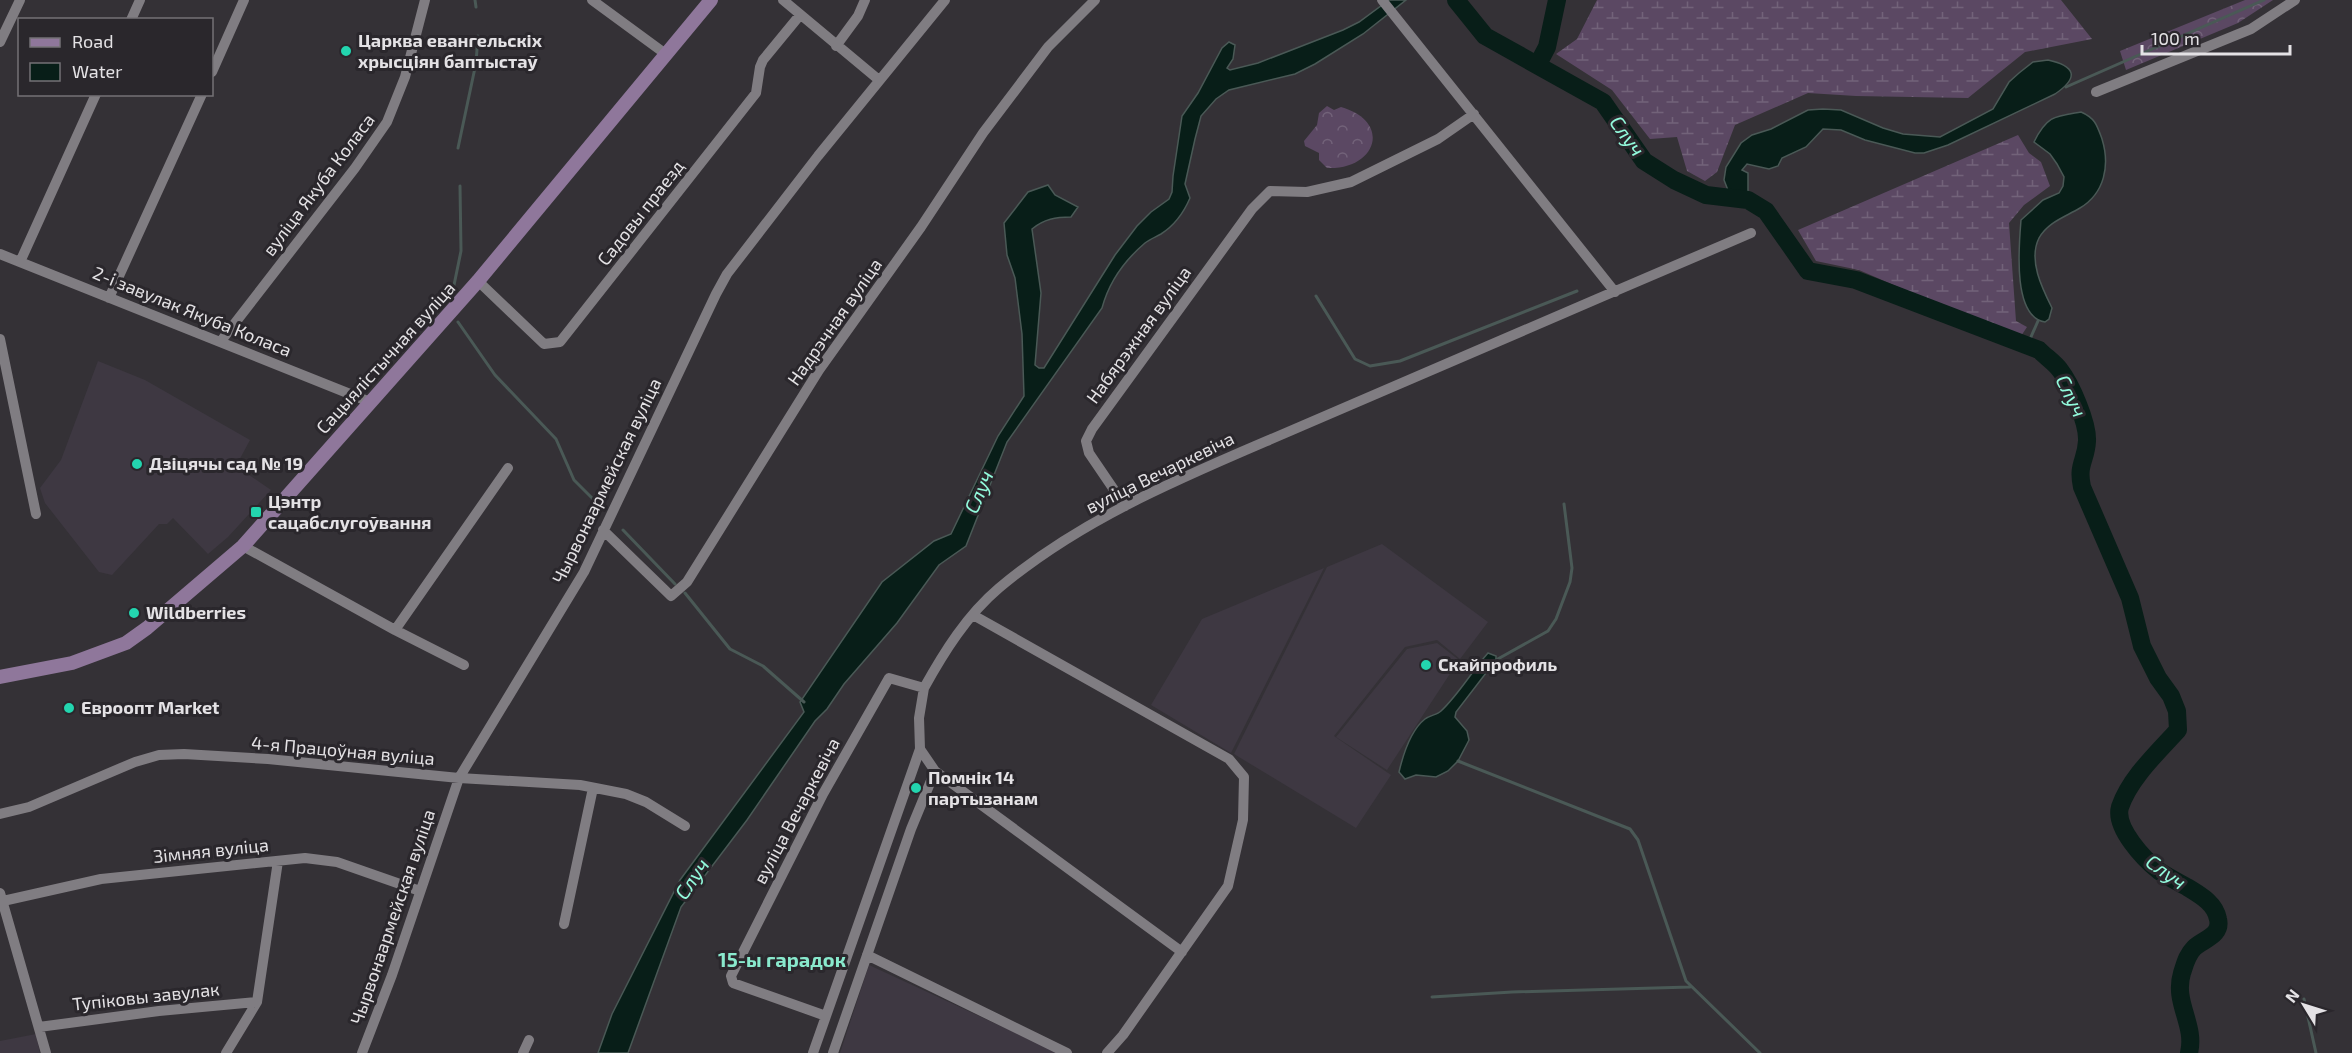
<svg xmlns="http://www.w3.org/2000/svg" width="2352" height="1053" font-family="'Exo 2',sans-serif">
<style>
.built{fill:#3e3842}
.forest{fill:url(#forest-crowns)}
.wetland{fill:url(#wetland-marsh)}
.water{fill:#081e18;stroke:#4a5956;stroke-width:1.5}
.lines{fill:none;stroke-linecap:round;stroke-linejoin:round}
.stream{stroke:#4a5956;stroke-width:3}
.river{stroke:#081e18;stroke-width:18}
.street{stroke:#807d82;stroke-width:10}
.secondary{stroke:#8f779b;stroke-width:14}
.poi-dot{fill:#23d5af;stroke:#2a272c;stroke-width:2}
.labels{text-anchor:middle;stroke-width:6;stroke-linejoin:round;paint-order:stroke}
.poi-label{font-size:18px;font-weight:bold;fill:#e4e2e5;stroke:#2a272c;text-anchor:start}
.street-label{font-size:18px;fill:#e4e2e5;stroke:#2a272c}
.water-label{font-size:20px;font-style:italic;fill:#92fadc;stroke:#2a272c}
.neighbourhood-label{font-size:20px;font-weight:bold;fill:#89e9cd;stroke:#2a272c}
</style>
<defs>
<pattern id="forest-crowns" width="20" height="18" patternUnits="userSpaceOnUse" patternTransform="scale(1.5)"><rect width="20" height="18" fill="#5b4863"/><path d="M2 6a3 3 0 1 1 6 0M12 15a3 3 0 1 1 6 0" fill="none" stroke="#726279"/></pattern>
<pattern id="wetland-marsh" width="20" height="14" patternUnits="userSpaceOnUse" patternTransform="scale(1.5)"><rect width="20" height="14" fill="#5b4863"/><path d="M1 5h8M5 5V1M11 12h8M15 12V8" fill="none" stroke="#726279"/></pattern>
</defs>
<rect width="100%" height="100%" fill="#343136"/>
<path class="built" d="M98,361L145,380L250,440L236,466L271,490L228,537L208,554L173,518L167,524H159L112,575L99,572L45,503L40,488L61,460Z
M1382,544L1488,622L1460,659L1437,640L1405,647L1334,736L1391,775L1356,828L1234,754L1327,567Z
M1324,568L1231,753L1151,705L1202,619Z
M1437,643L1459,660L1387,770L1336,737L1407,649Z
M869,965L1059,1053H840Z
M36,1034L40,1053H0V1041Z"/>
<path class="forest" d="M2245,0H2273L2238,23L2126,70L2120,51Z
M1327,106L1334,110L1341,107C1393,122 1376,170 1327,168L1319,160V153L1305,146L1304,141L1317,125L1319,113Z"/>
<path class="wetland" d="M1597,0H2061L2092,39L2025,52L1968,98L1856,96L1808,93L1735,125L1717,172L1705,181L1687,171L1677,137L1650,139L1612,90L1556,54L1577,39Z
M2018,135L2029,153L2041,162L2050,186L2024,205L2009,223L2016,321L2027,327L2019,339L1859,270L1816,261L1798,230Z"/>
<path class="water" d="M1389,0H1406L1363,34L1315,64L1295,74L1229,90L1216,99L1201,116L1195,139L1185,184L1190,198C1184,212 1175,225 1161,234C1156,237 1150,239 1145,243C1125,260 1109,282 1102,308L1007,442L966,546L939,565L897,623L844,684L827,709L815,721L747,820L681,907L628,1053H598L612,1014L680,880L804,712L800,702L882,582L934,541L951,534L998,436L1024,396L1022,334L1015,278L1007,255L1004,223L1028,192L1048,185L1055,195L1078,207L1071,217C1056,217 1044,219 1032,229L1041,293L1035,365L1039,368H1044L1115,255L1137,226L1151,212L1169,199L1172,192L1173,176L1182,116L1198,93L1222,48L1229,42L1235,45L1233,59L1227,68L1230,70L1258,63L1343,30L1359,22Z
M2048,60C2075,66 2080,77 2055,94L1948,145L1924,153H1915L1865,140L1841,130L1823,129L1806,147L1782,158L1778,166L1769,169L1747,164L1742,170L1748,173V200L1731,198L1724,180L1726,167L1741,143L1752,135L1771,129L1808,110L1823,109L1841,110L1883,128L1903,134L1940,137L1993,109L2009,82L2019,73L2033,62Z
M2081,112C2095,118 2097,125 2102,139C2110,165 2105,193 2080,208C2065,217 2048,222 2039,238C2028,260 2042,288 2052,308L2049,319L2045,322C2012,317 2019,245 2021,220L2043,200L2059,193L2063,186L2064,177L2057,164L2050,154L2034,142C2047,115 2056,116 2081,112Z
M1488,653L1496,656V660L1456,712L1455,717L1467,731L1469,740L1458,761L1448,771L1436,777L1416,775L1405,779L1399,772C1403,755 1411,730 1425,719C1430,715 1437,715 1441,711C1459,694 1472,671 1488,653Z"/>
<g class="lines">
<path class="stream" d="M475,0L476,7
M2066,87L2264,0
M458,148L476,63L478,36
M453,290L461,251L460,186
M1316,296L1355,359L1370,366L1400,361L1577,291
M458,322L495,375L556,439L574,480L599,505
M2027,346L2038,321
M623,530L675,584
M685,593L730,649L763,666L804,702
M1496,660L1548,631L1556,619L1570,582L1572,568L1564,504
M1458,761L1630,829L1638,840L1686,981L1760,1053
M1432,997L1512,992L1690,987
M2304,999L2316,1053"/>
<path class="river" d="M1456,0L1485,36L1603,102L1644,161L1674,180L1706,195L1748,200L1766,211L1808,271L1856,280L2039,350C2046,357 2055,363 2060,370C2071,384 2088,423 2087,441C2086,461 2077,464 2082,487L2130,598L2142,646L2158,678L2171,696L2177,711L2178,730C2157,753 2130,778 2120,807C2114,828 2145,860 2159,871C2168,877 2178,882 2187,887C2200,895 2215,903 2218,919C2222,936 2203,939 2194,948C2187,955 2185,964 2182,973C2173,1003 2196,1024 2189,1053
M1538,64L1547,47L1557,0"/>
<path class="street" d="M592,0L667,55
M783,0L879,80
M1382,0L1615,292
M131,20L140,0
M0,42L20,0
M836,46L858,16L865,0
M212,72L244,0
M2096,92L2251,29L2295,0
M0,254L370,402
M20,262L96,94
M478,281L544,344L560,342L756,93L760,67L763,60L800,15
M109,298L202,94
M0,339L36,514
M221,341L355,168L387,122L405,77L425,0
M1125,506L1089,453L1086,441L1092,429L1252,209L1270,191L1307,192L1351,182L1438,139L1474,114
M603,530L671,596L687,582L819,370L921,227L983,133L1048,47L1095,0
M243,546L395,630L464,665
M973,615L1229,759L1244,777L1243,820L1228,886L1123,1035L1107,1053
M395,630L508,468
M920,749L935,771L1182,952
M0,814L29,807L135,762L159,755L184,754L268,759L459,778L580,785L626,794L646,802L685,826
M0,893L46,1053
M3,901L101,879L305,858L337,862L420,891
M564,924L593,788
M867,955L1067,1053
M826,1016L733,983L731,976L823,794L889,678L924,688C944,652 967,615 999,588C1088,513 1198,471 1304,425C1453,360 1602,297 1751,233
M39,1027L159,1011L257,1002
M226,1053L257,1002L278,861
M362,1053L392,975L459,778L584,572L716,294L727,274L818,156L945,0
M523,1053L529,1040
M813,1053L920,749L919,718L924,688
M833,1053L911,829L935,771"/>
<path class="secondary" d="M0,677L72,663L126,643L147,628L243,546L478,281L711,0"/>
</g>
<g class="poi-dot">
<circle cx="346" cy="51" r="6"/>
<circle cx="137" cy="464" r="6"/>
<rect x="250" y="506" width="12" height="12" rx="3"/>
<circle cx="134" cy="613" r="6"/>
<circle cx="1426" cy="665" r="6"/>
<circle cx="69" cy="708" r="6"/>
<circle cx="916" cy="788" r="6"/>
</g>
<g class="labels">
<g class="poi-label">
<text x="358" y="47">Царква евангельскіх<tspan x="358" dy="21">хрысціян баптыстаў</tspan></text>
<text x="149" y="470">Дзіцячы сад № 19</text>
<text x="268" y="508">Цэнтр<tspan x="268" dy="21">сацабслугоўвання</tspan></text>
<text x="146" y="619">Wildberries</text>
<text x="1438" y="671">Скайпрофиль</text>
<text x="81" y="714">Евроопт Market</text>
<text x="928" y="784">Помнік 14<tspan x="928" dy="21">партызанам</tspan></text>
</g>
<g class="street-label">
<text transform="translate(319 185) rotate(-53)" y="6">вуліца Якуба Коласа</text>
<text transform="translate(641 213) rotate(-52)" y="6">Садовы праезд</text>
<text transform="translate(192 312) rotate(22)" y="6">2-і завулак Якуба Коласа</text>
<text transform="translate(835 322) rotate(-55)" y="6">Надрэчная вуліца</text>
<text transform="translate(1139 335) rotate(-54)" y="6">Набярэжная вуліца</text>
<text transform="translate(386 358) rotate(-48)" y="6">Сацыялістычная вуліца</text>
<text transform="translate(1160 473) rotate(-26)" y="6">вуліца Вечаркевіча</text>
<text transform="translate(607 481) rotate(-64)" y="6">Чырвонаармейская вуліца</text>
<text transform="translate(343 751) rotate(5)" y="6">4-я Працоўная вуліца</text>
<text transform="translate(797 811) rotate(-62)" y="6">вуліца Вечаркевіча</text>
<text transform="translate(211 851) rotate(-6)" y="6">Зімняя вуліца</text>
<text transform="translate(393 917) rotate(-71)" y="6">Чырвонаармейская вуліца</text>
<text transform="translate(146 997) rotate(-6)" y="6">Тупіковы завулак</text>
</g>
<g class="water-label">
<text transform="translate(1627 136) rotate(54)" y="7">Случ</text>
<text transform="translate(2071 396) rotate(64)" y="7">Случ</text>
<text transform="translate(979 492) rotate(-67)" y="7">Случ</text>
<text transform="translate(2166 872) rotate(36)" y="7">Случ</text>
<text transform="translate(692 879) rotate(-56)" y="7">Случ</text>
</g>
<g class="neighbourhood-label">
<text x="782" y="967">15-ы гарадок</text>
</g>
</g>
<rect x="18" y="18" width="195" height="78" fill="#2a272c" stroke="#747276" stroke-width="1.5"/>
<rect x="30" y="38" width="30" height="9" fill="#8f779b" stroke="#747276" stroke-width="1.5"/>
<text x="72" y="48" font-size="18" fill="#e4e2e5">Road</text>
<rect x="30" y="63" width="30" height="18" fill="#081e18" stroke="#747276" stroke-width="1.5"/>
<text x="72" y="78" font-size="18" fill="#e4e2e5">Water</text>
<g transform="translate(2304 1005) rotate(308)" stroke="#2a272c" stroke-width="4.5" paint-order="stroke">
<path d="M0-4.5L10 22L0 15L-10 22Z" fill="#e4e2e5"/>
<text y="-9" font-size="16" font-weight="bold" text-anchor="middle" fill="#e4e2e5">N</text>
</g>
<path d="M2142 45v9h148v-9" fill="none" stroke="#e4e2e5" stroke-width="3"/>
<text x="2151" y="45" font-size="18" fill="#e4e2e5" stroke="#2a272c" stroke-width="4.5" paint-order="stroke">100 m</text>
</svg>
